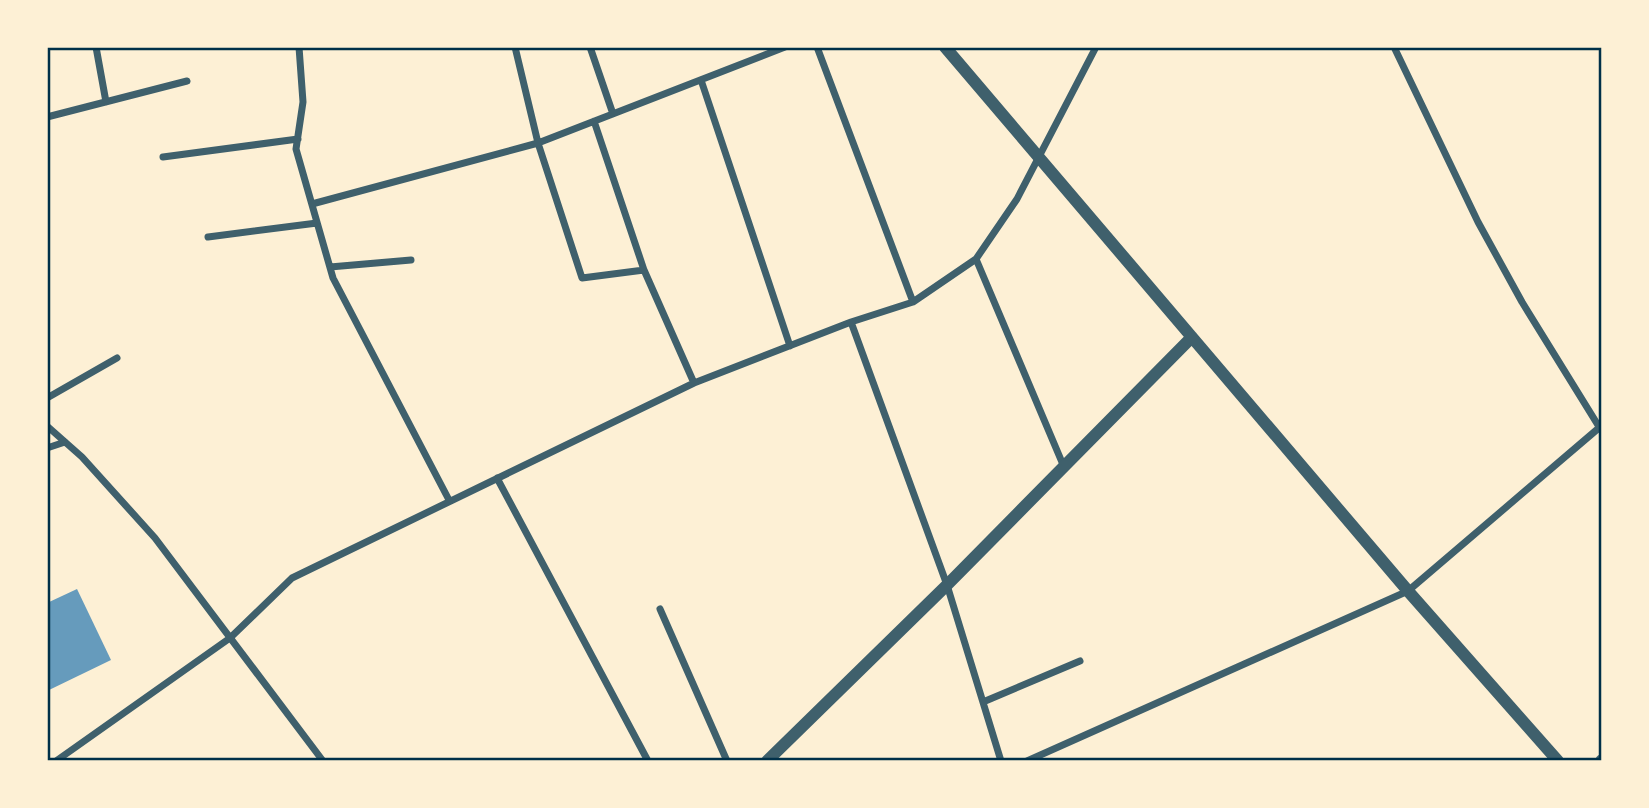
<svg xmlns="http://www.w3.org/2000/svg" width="1649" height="808" font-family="Roboto,sans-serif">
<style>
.water{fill:#669bbc}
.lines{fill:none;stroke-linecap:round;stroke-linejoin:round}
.minor{stroke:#3f606c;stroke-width:7}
.tertiary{stroke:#3f606c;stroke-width:12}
.neatline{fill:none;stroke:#003049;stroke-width:2.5}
</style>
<rect width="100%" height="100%" fill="#fdf0d5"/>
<path class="water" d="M77,589L111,660L47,691V603Z"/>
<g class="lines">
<path class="minor" d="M96,47L106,102
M299,47L303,102L296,149L333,278L449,500
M515,47L538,143L582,278L644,270L694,383
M590,47L613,114
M817,47L913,302
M1394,47L1478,222L1522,302L1601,430
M701,80L790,346
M47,117L187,81
M594,121L644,270
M163,157L298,139
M312,204L538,143L785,47
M208,237L317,223
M976,259L1064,467
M330,267L411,260
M851,322L947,585L1001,761
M47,398L117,358
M47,426L82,457L155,538L323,761
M47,448L65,442
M497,478L648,761
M660,609L727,761
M983,702L1080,661
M56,761L230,638L292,578L694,383L851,322L913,302L976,259L1017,199L1096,47
M1027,761L1408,591L1600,427"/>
<path class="tertiary" d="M945,47L1408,591L1558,761
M767,761L947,585L1192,337
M1601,761L1602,760"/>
</g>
<rect width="1649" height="808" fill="none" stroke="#fdf0d5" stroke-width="98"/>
<rect x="49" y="49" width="1551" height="710" class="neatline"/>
</svg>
